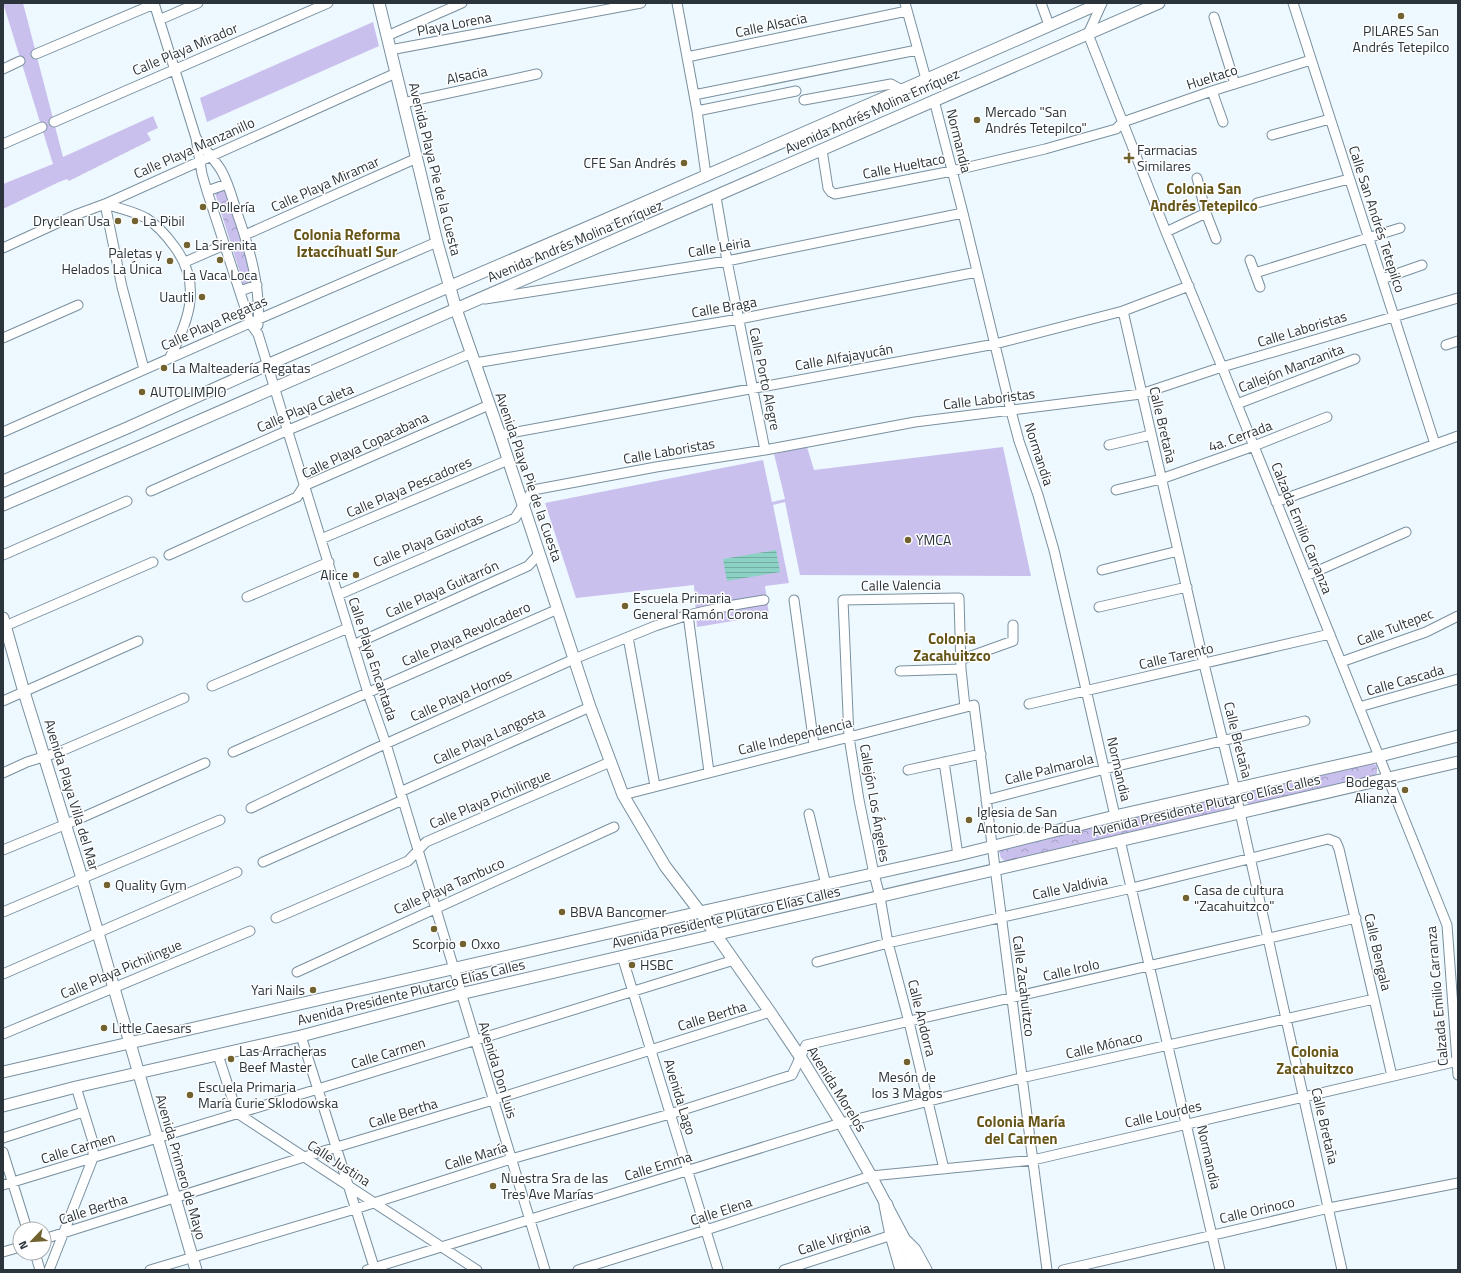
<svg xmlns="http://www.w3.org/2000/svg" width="1461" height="1273" font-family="'Titillium Web',sans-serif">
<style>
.green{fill:#cac0ee}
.park{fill:url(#park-crowns)}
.water{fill:url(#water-rules)}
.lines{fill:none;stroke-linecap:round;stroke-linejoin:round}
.minor-casing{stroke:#79909f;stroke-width:11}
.major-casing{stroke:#79909f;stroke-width:13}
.highway-casing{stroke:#79909f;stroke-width:15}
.minor{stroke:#fff;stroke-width:9}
.major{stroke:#fff;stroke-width:11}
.highway{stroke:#fff;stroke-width:13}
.poi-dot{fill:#71622f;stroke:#fff;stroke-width:1.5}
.labels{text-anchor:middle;stroke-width:3;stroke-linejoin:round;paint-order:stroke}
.street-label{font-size:14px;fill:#2a343a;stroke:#fff}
.poi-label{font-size:14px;fill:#2a343a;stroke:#fff;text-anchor:start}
.neighbourhood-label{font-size:15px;font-weight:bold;fill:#66561a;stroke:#fff}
</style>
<defs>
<pattern id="park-crowns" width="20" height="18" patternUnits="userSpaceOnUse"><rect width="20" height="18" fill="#cac0ee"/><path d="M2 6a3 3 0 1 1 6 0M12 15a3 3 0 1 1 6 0" fill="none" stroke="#a49dc2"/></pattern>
<pattern id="water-rules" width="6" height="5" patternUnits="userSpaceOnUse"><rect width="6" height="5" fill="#8cd2c4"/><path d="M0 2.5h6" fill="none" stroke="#73aba0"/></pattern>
</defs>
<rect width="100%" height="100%" fill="#eef8ff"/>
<path class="green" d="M3,3H23L63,157L153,116L158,128L147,133L151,140L69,181L67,179L59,182L3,209V184L53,164Z
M373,22L379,46L207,122L200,98Z
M807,447L814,470L1003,447L1031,576L800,575L785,502L773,505L789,583L765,586L769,615L697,627L694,585L576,598L545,503L763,460L772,502L785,499L774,454Z"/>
<path class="park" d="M220,188H225L256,283L246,292L215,193Z
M1368,763L1377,765V773L1375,776L1366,779L1254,805L1248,804L1244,797L1245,795L1249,791Z
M1225,796L1229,798L1231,806L1227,810L1005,861L1001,858L999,851L1008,847Z"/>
<path class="water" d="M776,550L780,572L727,581L723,559Z"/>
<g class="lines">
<g class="minor-casing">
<path id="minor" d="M154,3L196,138L202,174L207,191L250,323L258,334L368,693L386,744L545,1270
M677,3L697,111L706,175
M905,3L926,79
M1041,3L1049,25
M1102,3L1088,34L1166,232L1222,367L1447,925L1458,1075
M1293,3L1435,444
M1214,17L1235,84
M159,20L198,3
M387,36L462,3
M390,50L641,3
M36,54L154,4
M687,57L907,11
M3,69L20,61
M1212,91L1223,122
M694,95L917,50
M804,100L891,84L902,90
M934,100L963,213L1011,411L1019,441L1038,495L1054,550L1115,816
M403,103L537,74
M697,111L796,91
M54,122L328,3
M1272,135L1330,119
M196,138C205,149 214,159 221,170C228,182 232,197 236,210C249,247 261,286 258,325
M3,144L42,127
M822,150L828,188L831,192L835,194L952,171L1045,149L1116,129L1123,122L1212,91L1311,60
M1197,178L1206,213L1216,239
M207,191L227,184
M716,197L727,261L765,450
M1257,203L1349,179
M105,204C118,208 133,211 146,218C157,225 166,235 174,246C202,283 190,319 170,357
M105,204L122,287L144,369
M1166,232L1206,213
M245,235L417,158
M3,248L75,215L105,204L396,73
M1250,260L1260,287
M185,262L224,245
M1255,273L1400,228
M1382,279L1422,265
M240,291L257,285
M485,299L727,261L963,213
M1123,311L1204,664L1235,790L1342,1270
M3,338L78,305
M1446,345L1458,341
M475,363L739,319L977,272
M1237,404L1355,359
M3,432L259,319L437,242
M500,435L995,344L1123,311L1189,286
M1109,445L1151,435
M1116,490L1161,479L1254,446L1327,417
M151,491L286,431L472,353
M1276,502L1458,436
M321,539L508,460
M3,555L127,501
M169,555L297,497L304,486L489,405
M1102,570L1178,551
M1306,576L1406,532
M338,595L515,518L533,490L656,467L765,450L915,422L1141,394L1222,367L1458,298
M247,597L329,562
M794,600L814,745
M1099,607L1187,587
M688,615L709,772
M3,627L153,562
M628,637L655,786
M353,645L528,566L539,554
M960,660L1013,641V625
M1341,662L1426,632L1458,616
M900,671L961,669
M212,686L348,628
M3,701L138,641
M1029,704L1330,634
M1359,707L1458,679
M233,752L558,609
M944,762L958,855
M908,770L981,754
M3,773L27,762L59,752L184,698
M400,792L590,707
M623,795L974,705L1047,1270
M986,800L1105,769L1305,721
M251,808L372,750L574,659L655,626L688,615L728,606L764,600
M809,814L826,885
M1120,840L1220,1270
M3,850L81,818L205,763
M263,862L403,800
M3,912L220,820
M276,918L408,861L426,842L610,762
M622,956L718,1270
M817,962L888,943L1132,888L1328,839L1336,842L1339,849L1392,1076
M297,972L614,827
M3,974L237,872
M3,1034L250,931
M301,1036L375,1270
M218,1055L237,1113L477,1270
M3,1138L83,1112
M3,1152L27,1229
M944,1169L909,1022L888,943L880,897L874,874L859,800L849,737L843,600L959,598L961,669L965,707
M3,1185L318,1089L734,960
M44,1239L304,1157L493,1100L770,1012
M3,1252L20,1247
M35,1253L40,1270
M49,1270L93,1158V1142L76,1087
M150,1270L355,1209L511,1159L670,1114L792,1075L806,1045L1356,918
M367,1270L841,1123L1021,1078L1374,999
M578,1270L706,1230L871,1176L1033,1160L1458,1061
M784,1270L892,1235
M1063,1270L1329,1208L1458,1183"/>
</g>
<g class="major-casing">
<path id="major" d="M379,3L437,242L456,309L500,435L590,707L623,795L665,866L700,912L770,1012L801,1058L841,1123L871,1176L906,1242L914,1270
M3,481L127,428L267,365L602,221L1101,3
M3,505L134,449L1159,3
M3,618L24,692L82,878L196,1270
M3,1072L700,912L958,855L1115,816L1380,756L1458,736
M3,1106L76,1087L301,1036L460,994L1458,762"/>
</g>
<g class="highway-casing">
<path id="highway" d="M886,1205L892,1235L902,1270
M906,1242L914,1250L925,1270"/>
</g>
<use href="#minor" class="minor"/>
<use href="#major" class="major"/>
<use href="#highway" class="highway"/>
</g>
<g class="poi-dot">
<circle cx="1401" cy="16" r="4"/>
<circle cx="977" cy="120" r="4"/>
<path d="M1127 152h4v4h4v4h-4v4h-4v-4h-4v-4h4z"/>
<circle cx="684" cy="163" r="4"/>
<circle cx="203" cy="207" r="4"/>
<circle cx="118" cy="221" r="4"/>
<circle cx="135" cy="221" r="4"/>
<circle cx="187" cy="245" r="4"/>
<circle cx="220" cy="260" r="4"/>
<circle cx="170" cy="261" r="4"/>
<circle cx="202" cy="297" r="4"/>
<circle cx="164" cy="368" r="4"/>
<circle cx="142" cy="392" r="4"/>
<circle cx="908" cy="540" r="4"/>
<circle cx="356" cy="575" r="4"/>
<circle cx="625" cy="606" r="4"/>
<circle cx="1405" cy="790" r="4"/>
<circle cx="969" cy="820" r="4"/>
<circle cx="107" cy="885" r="4"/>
<circle cx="1186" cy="898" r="4"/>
<circle cx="562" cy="912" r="4"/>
<circle cx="434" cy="929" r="4"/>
<circle cx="463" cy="944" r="4"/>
<circle cx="632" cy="965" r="4"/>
<circle cx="313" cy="990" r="4"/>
<circle cx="104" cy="1028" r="4"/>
<circle cx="231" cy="1059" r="4"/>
<circle cx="907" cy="1062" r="4"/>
<circle cx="190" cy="1095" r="4"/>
<circle cx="493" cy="1186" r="4"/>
</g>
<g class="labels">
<g class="street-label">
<text transform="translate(454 24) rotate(-11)" y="5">Playa Lorena</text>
<text transform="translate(771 25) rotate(-12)" y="5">Calle Alsacia</text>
<text transform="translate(185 49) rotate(-23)" y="5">Calle Playa Mirador</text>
<text transform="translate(467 75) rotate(-12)" y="5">Alsacia</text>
<text transform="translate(1212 77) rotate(-18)" y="5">Hueltaco</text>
<text transform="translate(872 111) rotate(-24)" y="5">Avenida Andrés Molina Enríquez</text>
<text transform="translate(959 141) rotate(76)" y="5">Normandia</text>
<text transform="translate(194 148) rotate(-24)" y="5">Calle Playa Manzanillo</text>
<text transform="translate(904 166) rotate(-11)" y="5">Calle Hueltaco</text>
<text transform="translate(435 169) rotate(76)" y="5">Avenida Playa Pie de la Cuesta</text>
<text transform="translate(325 184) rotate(-24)" y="5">Calle Playa Miramar</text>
<text transform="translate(1377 219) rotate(72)" y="5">Calle San Andrés Tetepilco</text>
<text transform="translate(575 241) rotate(-23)" y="5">Avenida Andrés Molina Enríquez</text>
<text transform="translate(719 247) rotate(-10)" y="5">Calle Leiria</text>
<text transform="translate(724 307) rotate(-10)" y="5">Calle Braga</text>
<text transform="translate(214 323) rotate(-24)" y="5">Calle Playa Regatas</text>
<text transform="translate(1302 329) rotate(-17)" y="5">Calle Laboristas</text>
<text transform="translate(844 357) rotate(-10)" y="5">Calle Alfajayucán</text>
<text transform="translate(1291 368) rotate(-21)" y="5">Callejón Manzanita</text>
<text transform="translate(765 379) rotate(78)" y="5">Calle Porto Alegre</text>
<text transform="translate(989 399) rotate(-7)" y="5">Calle Laboristas</text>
<text transform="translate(305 408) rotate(-23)" y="5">Calle Playa Caleta</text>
<text transform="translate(1163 425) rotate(77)" y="5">Calle Bretaña</text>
<text transform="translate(1240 436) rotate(-20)" y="5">4a. Cerrada</text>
<text transform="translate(365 445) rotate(-25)" y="5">Calle Playa Copacabana</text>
<text transform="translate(669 451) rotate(-10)" y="5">Calle Laboristas</text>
<text transform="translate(1039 454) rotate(72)" y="5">Normandia</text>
<text transform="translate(529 477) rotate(71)" y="5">Avenida Playa Pie de la Cuesta</text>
<text transform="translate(409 487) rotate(-23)" y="5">Calle Playa Pescadores</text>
<text transform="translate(1302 528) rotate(68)" y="5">Calzada Emilio Carranza</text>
<text transform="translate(428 540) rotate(-23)" y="5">Calle Playa Gaviotas</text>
<text transform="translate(901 585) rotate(-1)" y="5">Calle Valencia</text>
<text transform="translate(442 589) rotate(-24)" y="5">Calle Playa Guitarrón</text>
<text transform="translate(1395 627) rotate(-21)" y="5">Calle Tultepec</text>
<text transform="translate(466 634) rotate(-24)" y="5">Calle Playa Revolcadero</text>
<text transform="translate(1176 656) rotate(-13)" y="5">Calle Tarento</text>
<text transform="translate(373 659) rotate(72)" y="5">Calle Playa Encantada</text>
<text transform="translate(1405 680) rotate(-16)" y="5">Calle Cascada</text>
<text transform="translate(461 695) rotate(-24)" y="5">Calle Playa Hornos</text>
<text transform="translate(489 736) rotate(-24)" y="5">Calle Playa Langosta</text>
<text transform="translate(795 736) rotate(-14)" y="5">Calle Independencia</text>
<text transform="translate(1238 740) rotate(76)" y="5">Calle Bretaña</text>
<text transform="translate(1049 769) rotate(-14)" y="5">Calle Palmarola</text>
<text transform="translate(1119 769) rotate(77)" y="5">Normandia</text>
<text transform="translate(72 795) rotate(73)" y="5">Avenida Playa Villa del Mar</text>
<text transform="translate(490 799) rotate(-23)" y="5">Calle Playa Pichilingue</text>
<text transform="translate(875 803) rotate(80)" y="5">Callejón Los Ángeles</text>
<text transform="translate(1206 805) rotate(-13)" y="5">Avenida Presidente Plutarco Elías Calles</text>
<text transform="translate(449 886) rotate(-24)" y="5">Calle Playa Tambuco</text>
<text transform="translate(1070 887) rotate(-12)" y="5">Calle Valdivia</text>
<text transform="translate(726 917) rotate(-13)" y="5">Avenida Presidente Plutarco Elías Calles</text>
<text transform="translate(1378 952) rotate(77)" y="5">Calle Bengala</text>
<text transform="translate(121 969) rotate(-23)" y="5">Calle Playa Pichilingue</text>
<text transform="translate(1071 970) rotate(-13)" y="5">Calle Irolo</text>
<text transform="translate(1024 986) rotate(83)" y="5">Calle Zacahuitzco</text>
<text transform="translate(411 992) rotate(-14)" y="5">Avenida Presidente Plutarco Elías Calles</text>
<text transform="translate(1437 996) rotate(-95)" y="5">Calzada Emilio Carranza</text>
<text transform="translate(712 1016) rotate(-17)" y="5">Calle Bertha</text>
<text transform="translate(922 1018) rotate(76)" y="5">Calle Andorra</text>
<text transform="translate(1104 1045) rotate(-13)" y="5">Calle Mónaco</text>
<text transform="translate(388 1053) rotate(-17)" y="5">Calle Carmen</text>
<text transform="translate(498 1070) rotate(73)" y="5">Avenida Don Luis</text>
<text transform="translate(837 1089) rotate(58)" y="5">Avenida Morelos</text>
<text transform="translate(680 1097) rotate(73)" y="5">Avenida Lago</text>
<text transform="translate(403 1113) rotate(-17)" y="5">Calle Bertha</text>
<text transform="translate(1163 1114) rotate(-13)" y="5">Calle Lourdes</text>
<text transform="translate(1325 1126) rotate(77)" y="5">Calle Bretaña</text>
<text transform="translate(78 1148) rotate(-17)" y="5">Calle Carmen</text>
<text transform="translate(476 1156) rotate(-17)" y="5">Calle María</text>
<text transform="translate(1209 1157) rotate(77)" y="5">Normandia</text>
<text transform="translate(339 1163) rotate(33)" y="5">Calle Justina</text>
<text transform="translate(658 1166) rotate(-17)" y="5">Calle Emma</text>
<text transform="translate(181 1167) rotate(74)" y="5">Avenida Primero de Mayo</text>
<text transform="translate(93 1209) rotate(-18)" y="5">Calle Bertha</text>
<text transform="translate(1257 1210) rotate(-13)" y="5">Calle Orinoco</text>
<text transform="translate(721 1211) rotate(-18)" y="5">Calle Elena</text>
<text transform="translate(834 1239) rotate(-18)" y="5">Calle Virginia</text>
</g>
<g class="poi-label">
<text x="1401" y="36" text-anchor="middle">PILARES San<tspan x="1401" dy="16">Andrés Tetepilco</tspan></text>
<text x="985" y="117">Mercado "San<tspan x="985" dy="16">Andrés Tetepilco"</tspan></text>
<text x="1137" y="155">Farmacias<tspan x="1137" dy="16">Similares</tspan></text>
<text x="676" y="168" text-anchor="end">CFE San Andrés</text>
<text x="211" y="212">Pollería</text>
<text x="110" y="226" text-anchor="end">Dryclean Usa</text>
<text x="143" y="226">La Pibil</text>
<text x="195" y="250">La Sirenita</text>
<text x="162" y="258" text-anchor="end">Paletas y<tspan x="162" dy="16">Helados La Única</tspan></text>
<text x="220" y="280" text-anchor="middle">La Vaca Loca</text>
<text x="194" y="302" text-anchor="end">Uautli</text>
<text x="172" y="373">La Malteadería Regatas</text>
<text x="150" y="397">AUTOLIMPIO</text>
<text x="916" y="545">YMCA</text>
<text x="348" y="580" text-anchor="end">Alice</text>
<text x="633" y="603">Escuela Primaria<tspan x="633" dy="16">General Ramón Corona</tspan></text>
<text x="1397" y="787" text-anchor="end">Bodegas<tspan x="1397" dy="16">Alianza</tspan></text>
<text x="977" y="817">Iglesia de San<tspan x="977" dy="16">Antonio de Padua</tspan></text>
<text x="115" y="890">Quality Gym</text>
<text x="1194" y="895">Casa de cultura<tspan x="1194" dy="16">"Zacahuitzco"</tspan></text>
<text x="570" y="917">BBVA Bancomer</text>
<text x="434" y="949" text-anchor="middle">Scorpio</text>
<text x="471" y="949">Oxxo</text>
<text x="640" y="970">HSBC</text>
<text x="305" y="995" text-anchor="end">Yari Nails</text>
<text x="112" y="1033">Little Caesars</text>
<text x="239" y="1056">Las Arracheras<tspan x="239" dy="16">Beef Master</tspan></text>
<text x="907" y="1082" text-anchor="middle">Mesón de<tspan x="907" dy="16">los 3 Magos</tspan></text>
<text x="198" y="1092">Escuela Primaria<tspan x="198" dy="16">María Curie Sklodowska</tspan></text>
<text x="501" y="1183">Nuestra Sra de las<tspan x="501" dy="16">Tres Ave Marías</tspan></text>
</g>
<g class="neighbourhood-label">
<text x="1204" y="194">Colonia San<tspan x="1204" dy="17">Andrés Tetepilco</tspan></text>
<text x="347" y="240">Colonia Reforma<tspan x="347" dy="17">Iztaccíhuatl Sur</tspan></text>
<text x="952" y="644">Colonia<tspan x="952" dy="17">Zacahuitzco</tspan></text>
<text x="1315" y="1057">Colonia<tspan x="1315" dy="17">Zacahuitzco</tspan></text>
<text x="1021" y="1127">Colonia María<tspan x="1021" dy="17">del Carmen</tspan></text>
</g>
</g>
<rect width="1461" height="1273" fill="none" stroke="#2a343a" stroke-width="8"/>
<g transform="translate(32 1241) rotate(245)"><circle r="19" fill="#ffffff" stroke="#aaaeb0"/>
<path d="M0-3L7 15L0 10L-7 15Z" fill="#71622f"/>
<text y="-6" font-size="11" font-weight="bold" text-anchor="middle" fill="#2a343a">N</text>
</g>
</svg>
